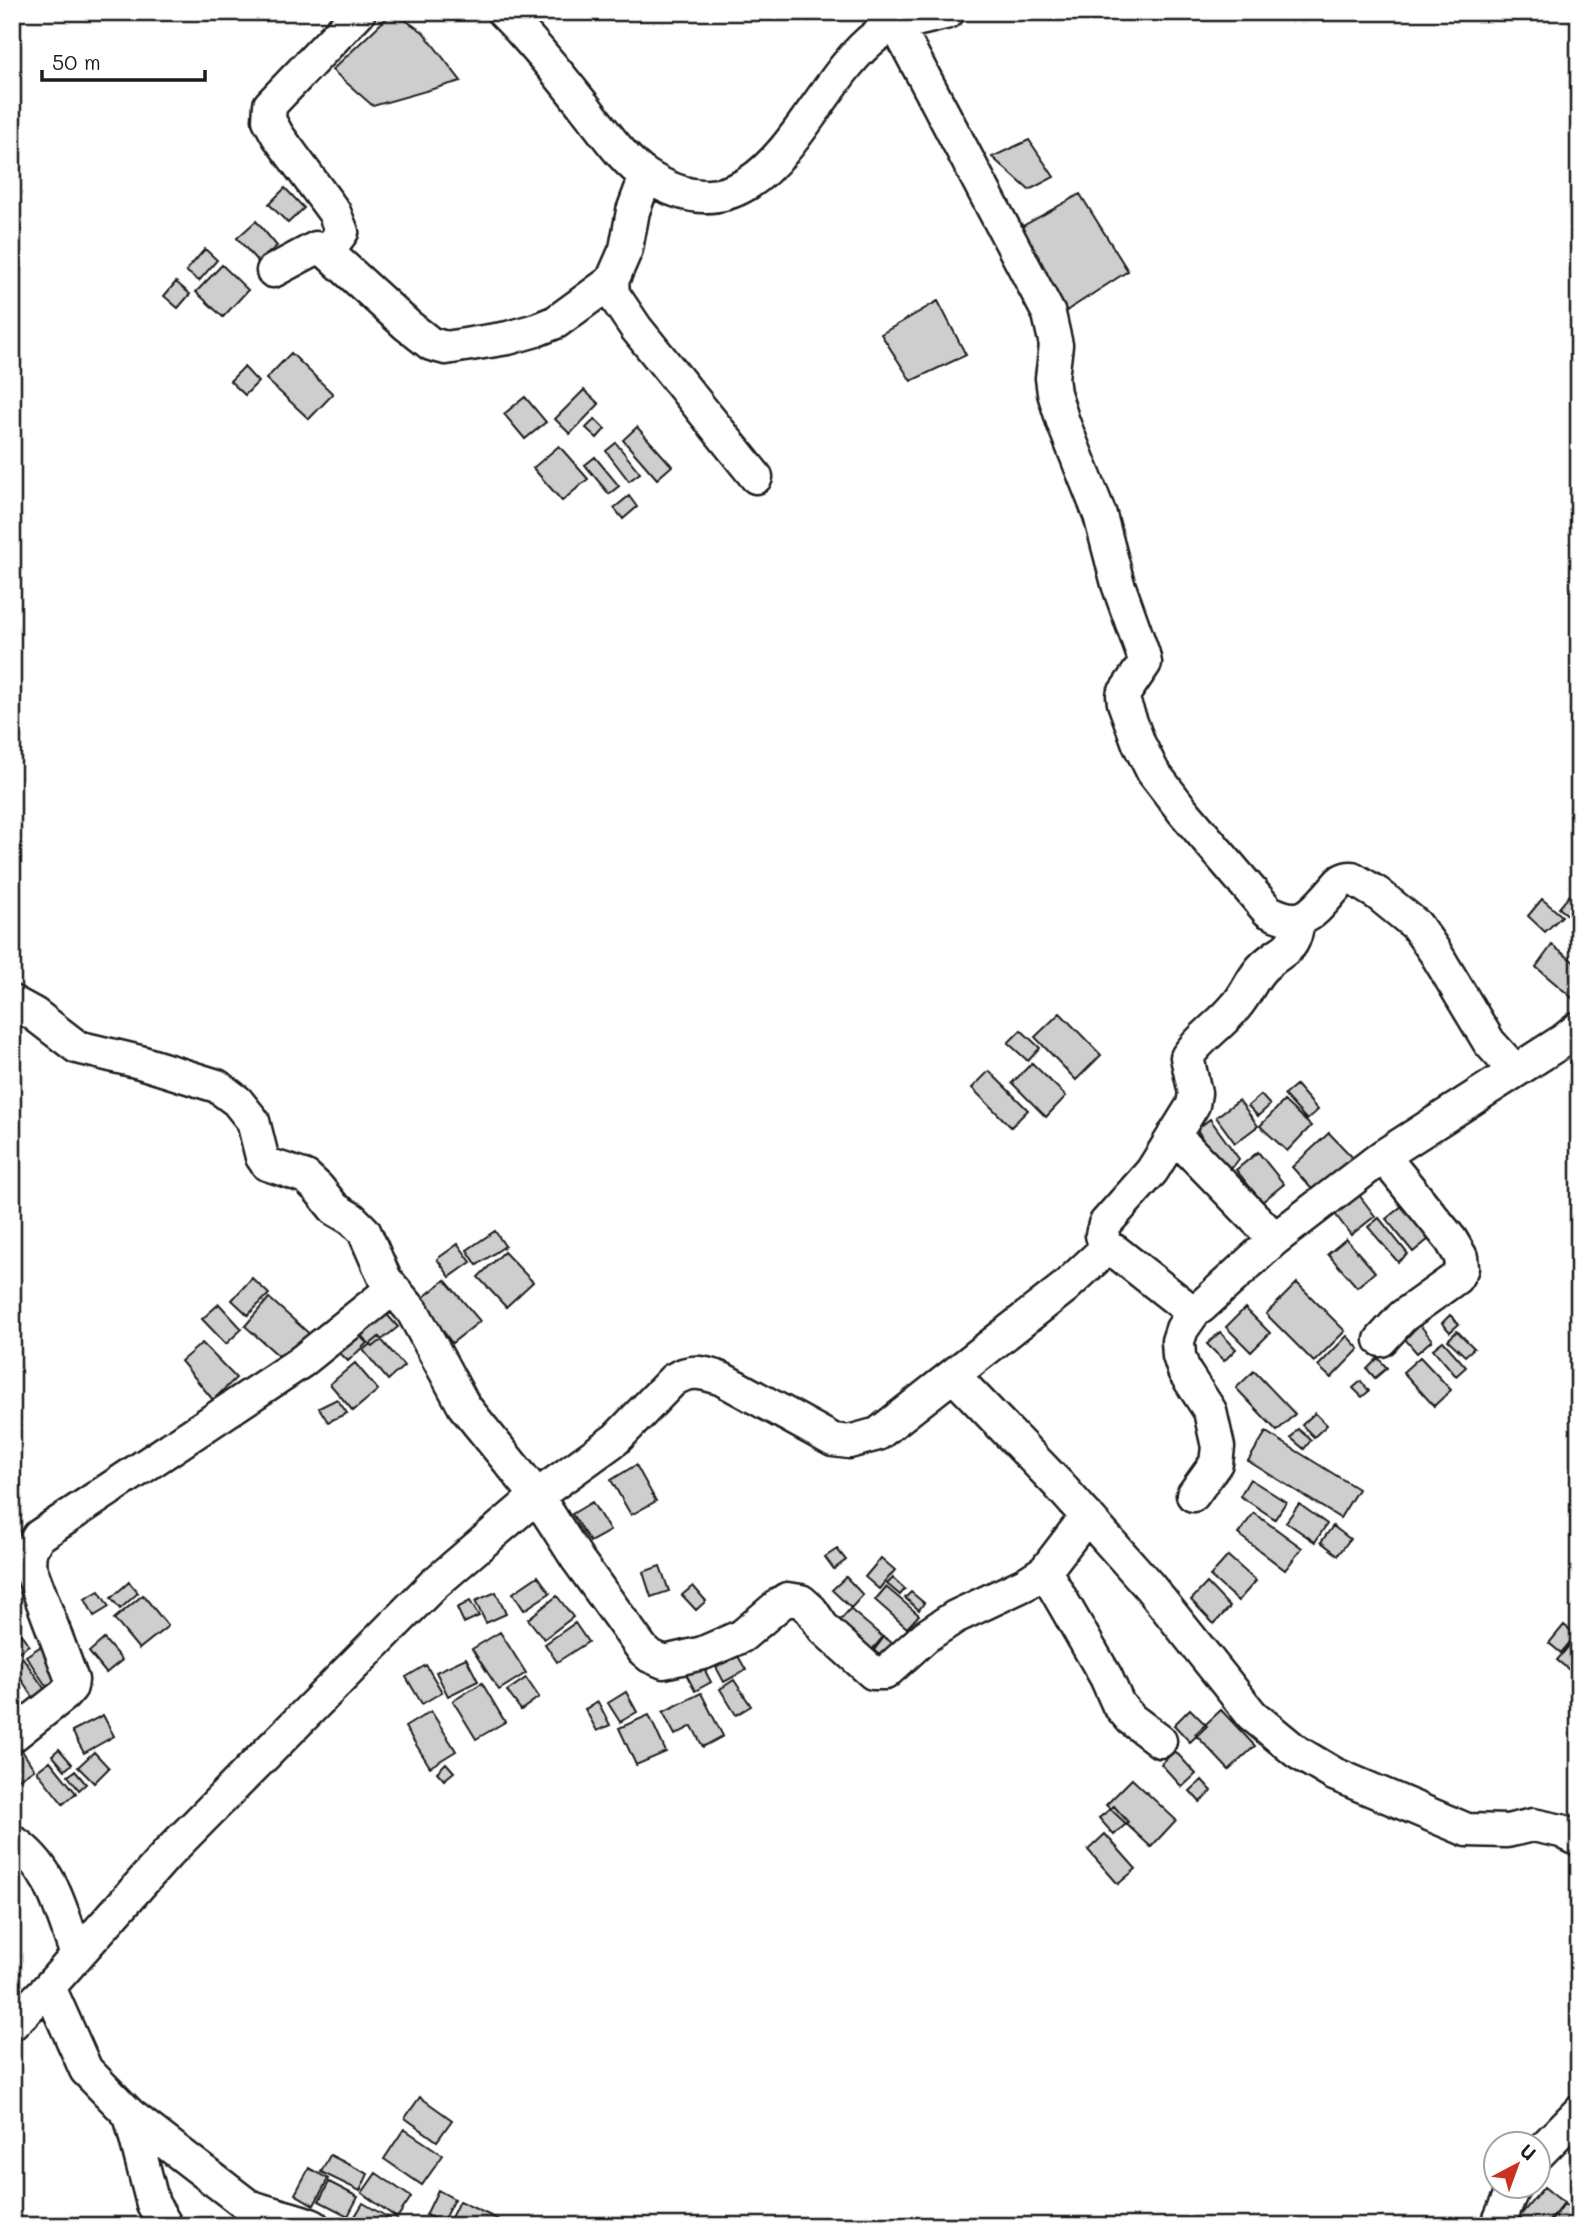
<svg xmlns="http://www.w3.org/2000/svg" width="1591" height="2238" font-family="Mali,sans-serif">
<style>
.building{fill:#cecece;stroke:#1c1c1c;stroke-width:2}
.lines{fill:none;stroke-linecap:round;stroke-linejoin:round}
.minor-casing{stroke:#1c1c1c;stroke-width:37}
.minor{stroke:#fff;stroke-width:32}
</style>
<rect width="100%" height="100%" fill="#fff"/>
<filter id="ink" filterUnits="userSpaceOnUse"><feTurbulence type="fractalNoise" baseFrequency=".0143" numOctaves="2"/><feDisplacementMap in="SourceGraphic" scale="14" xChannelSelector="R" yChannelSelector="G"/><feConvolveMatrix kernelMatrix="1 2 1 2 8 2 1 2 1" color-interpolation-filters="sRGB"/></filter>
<g filter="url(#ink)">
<path class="building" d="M393,12L423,32L461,81L373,106L332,70Z
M1029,140L1054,177L1029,190L992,157Z
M285,188L304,208L288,223L269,204Z
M1080,194L1128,271L1063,313L1016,230Z
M256,221L277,246L258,262L237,238Z
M205,249L217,260L199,281L186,271Z
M222,265L248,290L223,317L196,292Z
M176,282L190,294L178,308L164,296Z
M938,301L966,355L911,381L881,334Z
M291,353L333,394L309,419L266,379Z
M244,367L258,382L245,395L230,381Z
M584,390L599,404L570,434L555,419Z
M525,397L546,422L525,439L504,414Z
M595,419L605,429L597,438L586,428Z
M637,427L672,466L657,479L623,440Z
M616,443L640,473L629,481L606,451Z
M559,446L588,479L562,501L533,468Z
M595,457L619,486L609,494L585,465Z
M629,496L637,507L623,519L614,508Z
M1579,884V931L1568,922L1574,920L1559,908Z
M1542,899L1562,916L1545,932L1528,916Z
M1552,945L1579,966L1577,1002L1536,967Z
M1060,1013L1101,1055L1076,1080L1035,1037Z
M1021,1030L1040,1048L1028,1061L1008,1043Z
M1032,1063L1066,1096L1046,1117L1012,1083Z
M989,1071L1028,1110L1011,1127L972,1088Z
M1296,1085L1318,1110L1307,1120L1284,1095Z
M1261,1095L1270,1105L1258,1116L1248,1106Z
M1239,1100L1258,1126L1235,1143L1216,1117Z
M1284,1101L1311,1126L1287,1151L1260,1126Z
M1210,1119L1239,1159L1224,1178L1197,1129Z
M1329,1133L1356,1161L1318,1196L1292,1167Z
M1258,1152L1284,1184L1262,1202L1236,1170Z
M1359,1195L1375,1216L1351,1235L1335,1214Z
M1408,1201L1435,1234L1413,1252L1386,1219Z
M1379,1218L1408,1254L1398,1262L1368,1227Z
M495,1231L505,1246L477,1265L467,1250Z
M1346,1239L1375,1272L1357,1287L1328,1254Z
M458,1244L471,1262L450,1277L437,1259Z
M504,1252L533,1282L506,1307L478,1277Z
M252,1278L269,1294L248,1315L232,1300Z
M445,1280L480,1321L452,1343L420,1300Z
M1297,1283L1345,1331L1314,1362L1266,1314Z
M269,1298L313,1337L288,1364L245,1326Z
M219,1304L242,1329L226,1344L202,1319Z
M1245,1308L1270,1333L1251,1352L1226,1327Z
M382,1309L398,1327L373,1347L356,1331Z
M1450,1315L1459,1324L1450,1332L1442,1323Z
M1420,1325L1432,1340L1417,1353L1404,1338Z
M351,1328L367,1343L348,1361L333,1346Z
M1457,1331L1474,1348L1465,1356L1448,1340Z
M1220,1332L1236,1349L1224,1361L1207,1344Z
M1347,1336L1359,1349L1331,1378L1318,1366Z
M379,1337L404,1366L388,1380L363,1350Z
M1443,1341L1466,1367L1456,1376L1433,1349Z
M202,1343L236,1378L213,1400L181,1361Z
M1420,1357L1451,1390L1434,1406L1403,1372Z
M1378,1358L1387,1368L1375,1378L1367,1369Z
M355,1363L378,1390L353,1411L330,1384Z
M1254,1371L1295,1414L1277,1431L1236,1388Z
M1361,1381L1369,1391L1362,1397L1353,1388Z
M337,1399L347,1413L328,1422L319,1408Z
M1315,1413L1327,1425L1314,1437L1302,1425Z
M1298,1429L1311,1440L1304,1449L1291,1438Z
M1266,1432L1358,1489L1340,1518L1248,1461Z
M636,1465L656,1501L631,1515L611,1480Z
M1250,1479L1286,1502L1275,1519L1240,1496Z
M592,1502L610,1531L590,1542L572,1514Z
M1299,1504L1327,1524L1315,1542L1286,1522Z
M1254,1513L1302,1548L1285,1570L1238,1534Z
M1333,1526L1350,1539L1338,1555L1321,1542Z
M837,1549L846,1560L834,1569L825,1557Z
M1228,1556L1256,1581L1238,1601L1210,1576Z
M881,1558L895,1570L879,1589L865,1577Z
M660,1566L669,1591L651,1597L643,1572Z
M538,1576L550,1593L524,1610L513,1593Z
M846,1577L863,1595L851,1608L832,1590Z
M893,1578L905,1589L900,1595L887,1584Z
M129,1582L138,1593L120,1609L111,1598Z
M1207,1583L1230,1607L1214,1624L1191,1600Z
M693,1586L706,1601L696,1610L682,1595Z
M886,1587L919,1615L907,1628L875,1600Z
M99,1591L109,1607L94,1616L85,1599Z
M496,1592L506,1614L486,1623L475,1601Z
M911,1592L924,1603L919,1610L905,1598Z
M143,1595L168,1626L139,1649L114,1619Z
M557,1596L573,1617L544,1639L528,1619Z
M470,1601L479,1616L464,1623L457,1608Z
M850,1609L883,1637L865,1658L832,1630Z
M575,1623L588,1642L557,1662L545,1644Z
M1564,1625L1576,1635L1561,1653L1549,1643Z
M500,1632L526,1673L499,1690L472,1649Z
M21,1634L29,1645L12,1656V1640Z
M1579,1634V1678L1557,1660Z
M884,1637L903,1651L891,1667L872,1653Z
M104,1639L122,1660L106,1673L89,1652Z
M43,1645L67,1682L50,1692L26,1656Z
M738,1656L746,1670L724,1682L716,1667Z
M23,1658L48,1694L36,1701L12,1666Z
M466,1658L478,1681L448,1696L436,1672Z
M426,1665L442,1692L422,1704L406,1677Z
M702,1665L711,1682L695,1691L686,1674Z
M526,1678L539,1697L521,1710L507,1691Z
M734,1680L751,1706L736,1715L720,1689Z
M482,1683L505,1722L476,1739L453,1701Z
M626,1692L637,1712L620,1722L608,1703Z
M701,1693L723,1736L703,1747L692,1726L675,1735L663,1712Z
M598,1702L610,1725L597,1731L585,1709Z
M1190,1709L1207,1726L1190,1742L1174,1725Z
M1221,1710L1255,1746L1229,1770L1195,1734Z
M431,1711L456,1751L430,1767L405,1727Z
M103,1715L114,1736L84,1753L72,1731Z
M649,1715L666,1752L636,1765L619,1728Z
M21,1749L34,1769L16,1781L12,1776V1755Z
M59,1749L72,1764L65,1770L52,1755Z
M1175,1751L1196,1774L1182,1787L1161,1764Z
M94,1752L109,1768L94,1783L78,1767Z
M50,1761L76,1793L63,1804L37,1771Z
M446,1763L454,1772L444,1780L437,1772Z
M75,1771L86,1784L79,1790L68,1776Z
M1132,1779L1176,1820L1151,1847L1106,1805Z
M1202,1780L1212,1791L1200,1802L1190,1791Z
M1114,1806L1128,1822L1114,1835L1099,1818Z
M1105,1834L1136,1869L1118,1884L1088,1850Z
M420,2097L452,2120L437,2141L405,2118Z
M404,2129L443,2155L422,2185L384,2159Z
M330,2155L368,2174L360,2191L321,2172Z
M309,2168L328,2179L314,2205L295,2194Z
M376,2173L411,2197L397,2218L362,2193Z
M329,2182L358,2197L348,2216L319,2201Z
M1544,2187L1564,2203L1545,2226H1530L1519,2217Z
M438,2190L454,2199L442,2223L426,2215Z
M459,2201L506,2223L505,2226H447Z
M363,2203L389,2218L384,2226H368L354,2218Z
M1564,2204L1579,2215L1573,2226H1547Z"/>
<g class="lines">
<g class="minor-casing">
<path id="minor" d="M503,12C532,41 558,73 583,105C601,127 624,162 647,176C767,253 806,88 877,35C896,22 927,18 948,12
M897,26L1049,314L1056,345L1052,378L1054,393L1063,422L1100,515L1118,584L1143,654L1145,663L1123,695L1124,703L1139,744L1153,772L1183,811L1268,911C1303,929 1311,915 1334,889C1340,882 1342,878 1352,878L1378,894L1416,925L1435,952L1489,1042L1515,1071
M646,176L633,211L626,249L612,281L613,294L636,328L756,477
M327,252L342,232L334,212L278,136L269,120L270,105L359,12
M273,271L316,248L325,250L407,325L431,344L446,348L508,338L536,330L556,322L612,281
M12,1002L34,1014L77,1047L140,1062L217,1086L237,1101L253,1121L262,1157L267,1164L306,1177L318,1188L335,1209L352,1219L364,1231L385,1279L413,1312L464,1406L537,1496L578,1560L643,1650L650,1656L664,1662L703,1653L742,1636L781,1603L787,1599L801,1601L811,1610L824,1629L873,1673H885L926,1636L955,1617L1025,1584L1045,1571L1087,1516
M1174,1135L1275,1239
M1106,1249L1102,1235L1105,1224L1152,1171L1193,1105L1195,1093L1187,1057C1200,1037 1221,1025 1236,1006C1247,994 1252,977 1264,966C1285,946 1294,953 1298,920
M1381,1340L1403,1316L1456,1278L1462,1268L1461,1257L1451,1240L1383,1156
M954,1376L1058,1484L1149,1586L1252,1715L1297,1752L1334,1774L1467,1830L1507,1831L1533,1825L1561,1831L1579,1840
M1193,1495L1216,1463L1218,1447L1210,1411L1184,1371L1179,1356L1178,1341L1182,1329L1196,1309
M1045,1571L1106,1677L1118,1704L1131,1719L1160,1741
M12,1736L64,1695L71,1687L72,1680L29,1565L30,1550L39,1536L301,1362L392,1289
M12,1841C53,1867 61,1912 77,1955
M49,1987L86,2070L130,2115L153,2204L166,2226
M12,2024L49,1987L168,1853L433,1585L537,1496L616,1439L673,1380C690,1369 703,1372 722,1379L833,1440L849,1442L878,1434L1064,1288L1106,1249L1115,1251L1186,1307L1196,1309L1201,1307L1275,1239L1383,1156L1564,1040L1579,1028
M130,2115L247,2205C268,2214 291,2217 313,2226
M1538,2154L1579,2112
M1497,2226L1514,2186"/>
</g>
<use href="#minor" class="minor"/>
</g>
</g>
<rect width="1591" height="2238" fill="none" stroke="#fff" stroke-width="42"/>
<rect x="21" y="21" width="1549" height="2196" fill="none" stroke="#1c1c1c" stroke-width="2.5" filter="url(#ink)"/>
<g transform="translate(1517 2165) rotate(41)"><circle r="33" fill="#ffffff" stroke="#a4a4a4" stroke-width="2"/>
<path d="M0-5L12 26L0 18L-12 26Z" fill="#c8321e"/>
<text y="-10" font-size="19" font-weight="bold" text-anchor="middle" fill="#1c1c1c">U</text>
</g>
<path d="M42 70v10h163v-10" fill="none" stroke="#1c1c1c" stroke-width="3.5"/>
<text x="52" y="70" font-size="21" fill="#1c1c1c" stroke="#ffffff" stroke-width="5" paint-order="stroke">50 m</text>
</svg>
